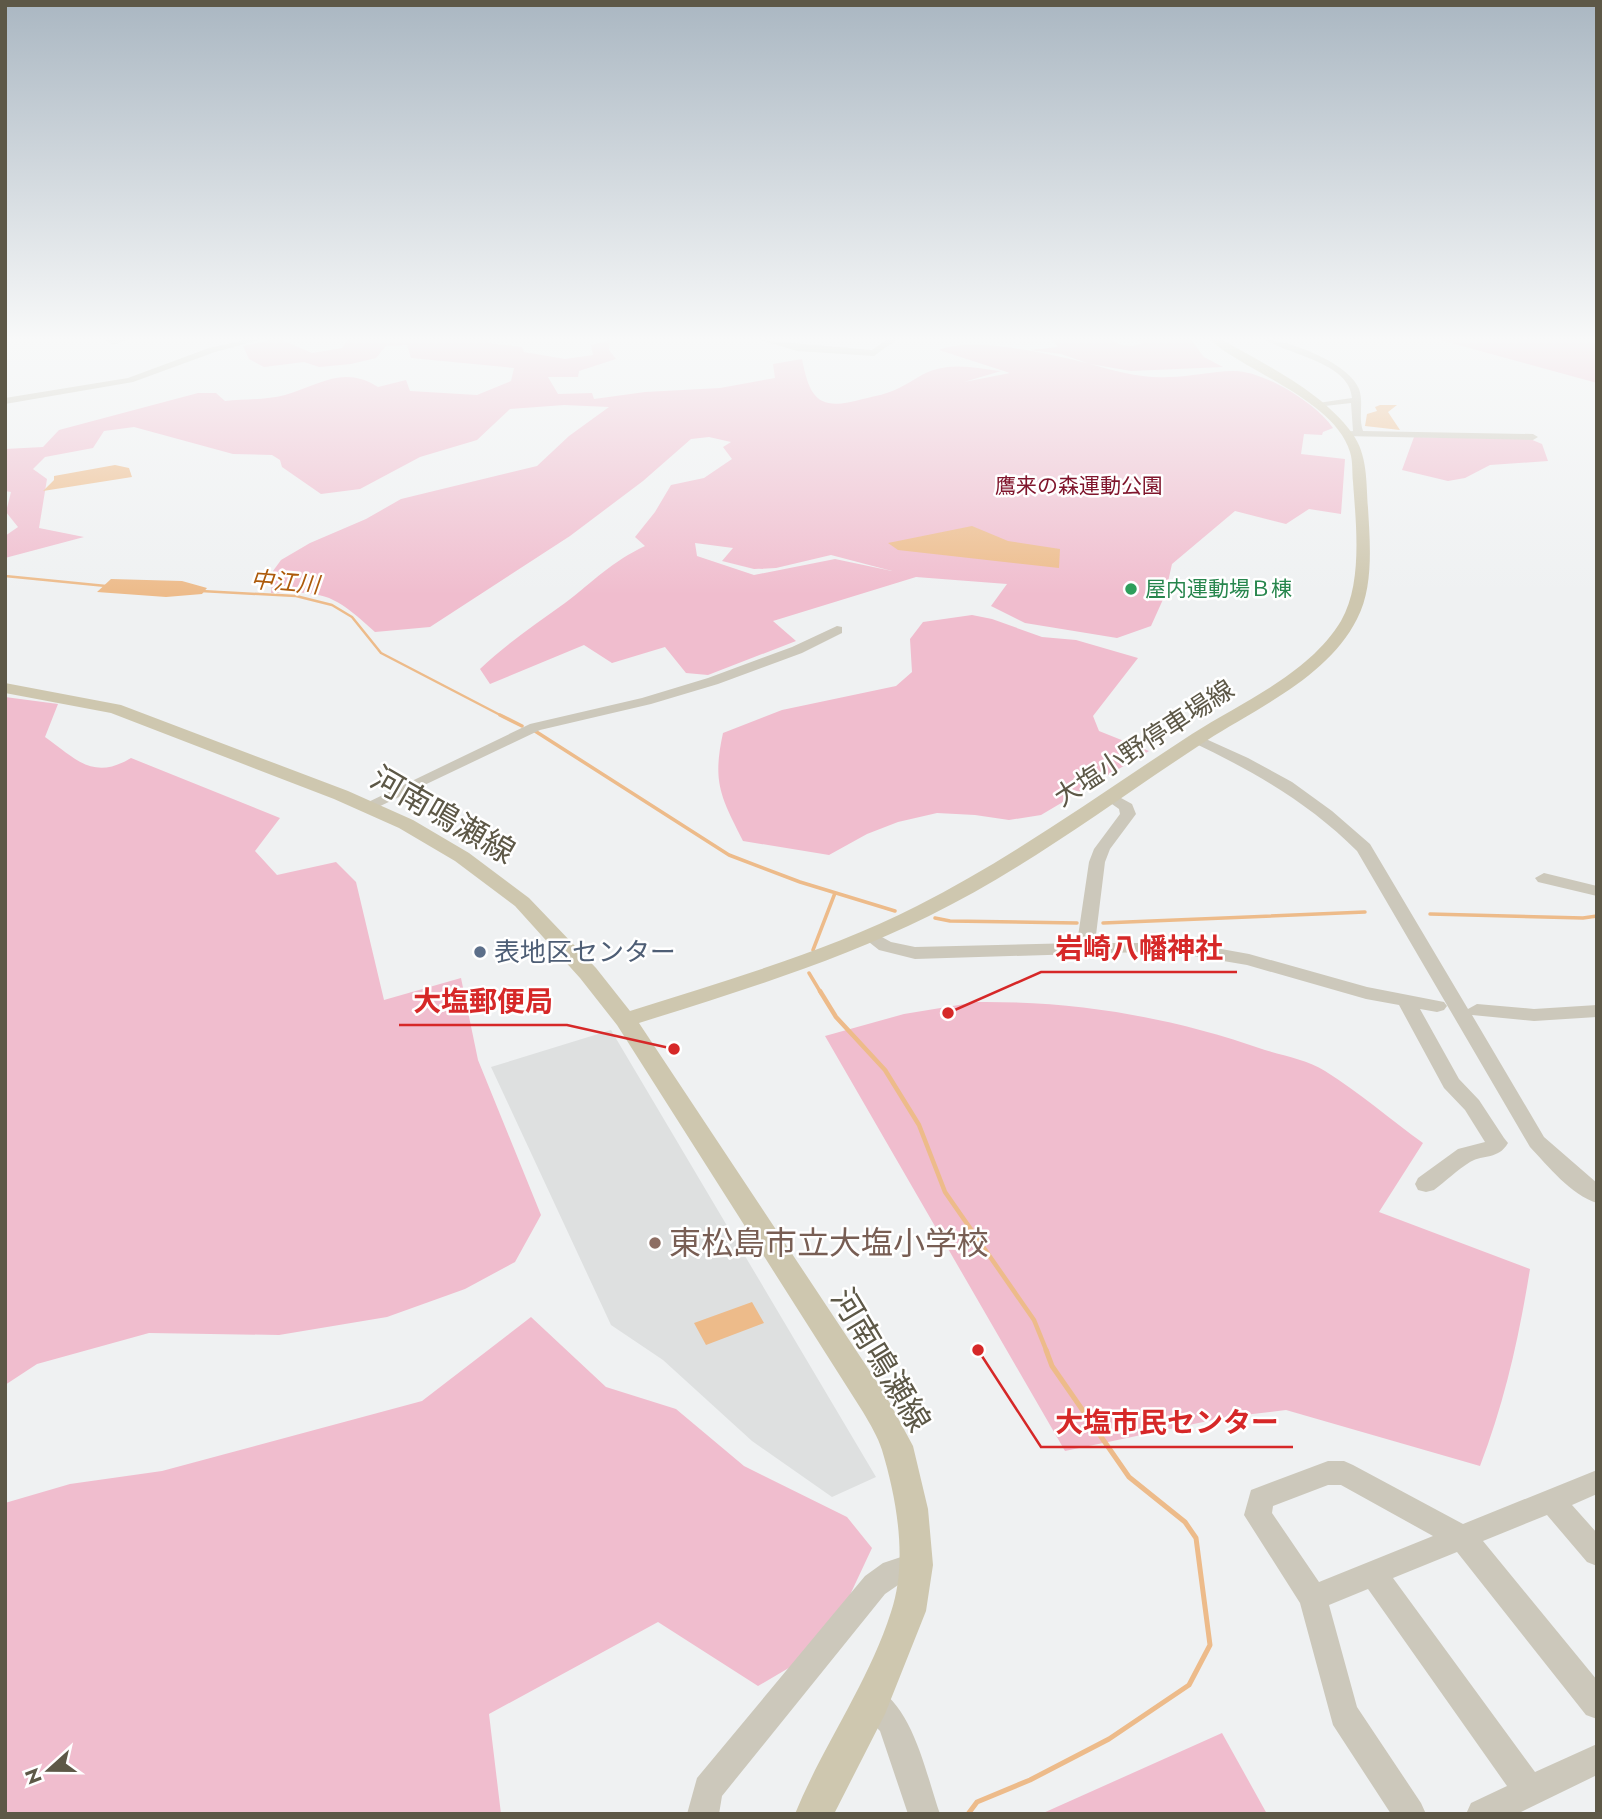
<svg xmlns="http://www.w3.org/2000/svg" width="1602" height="1819" font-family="Jost,'Noto Sans JP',sans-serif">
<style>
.education{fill:#dee0e0}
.green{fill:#f0bdce;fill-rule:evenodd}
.water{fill:#edbb8a}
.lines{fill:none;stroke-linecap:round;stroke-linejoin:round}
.stream-far3{stroke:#edbb8a;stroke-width:2.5}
.stream-far2{stroke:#edbb8a;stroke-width:3.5}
.stream-far1{stroke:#edbb8a;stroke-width:4.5}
.stream{stroke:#edbb8a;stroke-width:5}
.minor{fill:#ccc8bb;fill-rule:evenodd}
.major{fill:#cec7af;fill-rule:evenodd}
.leisure-dot{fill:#2e9e5b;stroke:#fff;stroke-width:2.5}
.service-dot{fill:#5c6f8a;stroke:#fff;stroke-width:2.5}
.education-dot{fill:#8d6e63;stroke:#fff;stroke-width:2.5}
.labels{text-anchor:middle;stroke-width:5;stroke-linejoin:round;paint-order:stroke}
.far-park-label{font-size:21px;fill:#80162d;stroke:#fff}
.far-leisure-label{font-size:21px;fill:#27864d;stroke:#fff;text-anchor:start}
.far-water-label{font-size:23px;font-style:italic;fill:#ad5a0a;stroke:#fff}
.street-label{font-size:26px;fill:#5d5847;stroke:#fff}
.service-label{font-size:26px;fill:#4e5e75;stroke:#fff;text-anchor:start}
.near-street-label{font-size:32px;fill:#5d5847;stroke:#fff}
.near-education-label{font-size:32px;fill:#785e54;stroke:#fff;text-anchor:start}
.leader{fill:none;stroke:#d62828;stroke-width:2.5}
.callout-dot{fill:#d62828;stroke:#fff;stroke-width:2.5}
.callout-label{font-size:28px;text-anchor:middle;font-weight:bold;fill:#d62828;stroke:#fff;stroke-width:5;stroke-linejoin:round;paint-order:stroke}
</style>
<rect width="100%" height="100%" fill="#eff1f2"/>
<path class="education" d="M611,1030L876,1477L832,1497L752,1441L663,1360L611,1325L491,1067Z"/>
<path class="green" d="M271,340H282L312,353L342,348L348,340H489L488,343L522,347L524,352L565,359L593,355L591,345L610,340L609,350L616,359L579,371L578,377H548L558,394L592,393L594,399L645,392L720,388L775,378L773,364L802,359C810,401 820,411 863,399C875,396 888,394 899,388C912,382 923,372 937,369C958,363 981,369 1001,371L964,382L1010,373L939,350C972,336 1052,354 1087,363L1061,354L1030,350L1058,347L1052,340H1112C1119,346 1134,348 1142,343L1137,340H1191L1204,357L1223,367L1131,371L1090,364C1115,371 1143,379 1169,377C1191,377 1212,371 1233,371C1263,370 1317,404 1333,428L1323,432L1322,435L1304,434L1301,454L1345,459L1341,514L1309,509L1286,524L1235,511L1172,564L1165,595L1151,626L1117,638L1025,623L991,606L1007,584L916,577L773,621L796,641L708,675L686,673L665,647L612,663L584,645L490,684L480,669C506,644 536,624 565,603C594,581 611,562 645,546L635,537L655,512L671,485L704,478L732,459L723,447L731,442L709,437L691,439L643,481L570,536L430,627L375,632C334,595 326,591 271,593L273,571L281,560L310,543L366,519L401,499L537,466L569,436L609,407L564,405L510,409L477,440L420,457L360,489L321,494L282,467L280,460L272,455L233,454L134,427L104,431L93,448L45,457L33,469L47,479L39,528L84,537L5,558V536L18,527L6,512L11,492L5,491V449L43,447L59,430L198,393H216L225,401C244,399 266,400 285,395C320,385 343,365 378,387L406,380L410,391L477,395L511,381L514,368L411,358L407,345L386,346L376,358L351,364L319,367L304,362L264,367L249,359L243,346ZM695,543L733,548L722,561L754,569L776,568L831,555L892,571L835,559L754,575L697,556Z
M1440,340H1597V383Z
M1414,437L1530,439L1542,444L1548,461L1490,465L1465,478L1448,481L1402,470Z
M972,615L992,619L1042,637L1076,640L1138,658L1093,716L1099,731L1149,751L1041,815L1009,820L975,815L937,813L898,822L867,834L829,855L743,841C721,797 712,783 723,733L782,710L896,686L912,672L910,639L923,622Z
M5,697L58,704L45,737C76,759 93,781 131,758L280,818L255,851L277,875L336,862L356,882L384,1000L461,978L478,1060L541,1215L515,1262L465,1289L387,1317L279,1335L149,1333L37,1364L5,1385Z
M977,1002C1078,1001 1170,1017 1265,1050C1284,1056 1308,1060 1325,1071C1359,1092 1391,1120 1423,1143L1379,1212L1530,1269C1519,1337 1505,1401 1480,1466L1286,1410L1227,1417L1065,1451L825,1036L904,1014Z
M531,1317L606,1387L676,1409L744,1466L847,1517L872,1548L826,1646L758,1686L658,1622L489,1714L501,1814H5V1503L70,1484L162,1471L422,1401Z
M1222,1733L1267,1814H1041Z"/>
<path class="water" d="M1380,405H1397L1388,412L1400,430L1365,426L1367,414L1377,411L1375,407Z
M115,465L129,468L132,477L43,491L54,480V476Z
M972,526L1008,541L1060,549L1059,568L898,550L888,543Z
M111,579L182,581L207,588L202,594L166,597L97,592Z
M752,1302L764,1323L706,1345L694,1323Z"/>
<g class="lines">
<path class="stream-far3" d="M5,576L106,586
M201,591L296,596L332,605L352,617L381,653L504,717"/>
<path class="stream-far2" d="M500,715L522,726
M535,731L729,855L800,882L895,911
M1430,914L1583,918L1597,916
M935,918L950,921L1077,923
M1103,923L1365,912
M813,950L835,893
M809,973L821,993"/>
<path class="stream-far1" d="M820,991L836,1017L885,1070L919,1125L945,1192L1034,1320L1047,1352"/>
<path class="stream" d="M968,1814L977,1802L1030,1780L1109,1739L1189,1685L1210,1645L1196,1538L1185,1522L1129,1477L1052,1366L1046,1350"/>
<path class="minor" d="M105,340H127L113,345Z
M244,340H260L215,352L133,382L5,404V398L128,378L209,348Z
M760,340L872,350L886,340H896L874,356L797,351Z
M1266,340C1290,340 1350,364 1359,389C1364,403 1358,417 1363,431L1533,434L1538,437L1533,440L1344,436V432L1353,431L1351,403L1316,407L1311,404L1352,398C1350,363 1289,355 1266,340Z
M837,626L842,627V633L802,653L718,684L651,704L540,730L374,809L368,811L360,806L530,724L642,698L708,678L792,647Z
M1197,735L1248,758L1292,782L1332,811L1370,844L1468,1009L1477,1004L1534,1009L1597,1005V1017L1534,1021L1472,1015L1544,1137L1597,1183V1203C1571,1195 1548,1166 1530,1147L1357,851C1309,803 1253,771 1192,742L1190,739L1192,736Z
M1110,792L1132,804L1136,814L1110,849L1105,862L1095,943H1188L1249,954L1367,987L1444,1002L1447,1006L1444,1010L1437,1012L1420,1009L1459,1079L1479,1100L1504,1138L1508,1143C1498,1160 1484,1154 1470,1162C1457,1170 1446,1181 1434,1190L1426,1192L1418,1190L1415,1184L1418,1178L1458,1149L1485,1142L1465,1110L1444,1088L1399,1005L1366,999L1247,965L1188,955L1142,952L915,959L879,950L860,935L869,930L891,942L915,947L1077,943L1089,862L1094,849L1120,814L1119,809L1102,797Z
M1544,873L1597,886V896L1538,882L1535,878Z
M1328,1461H1344L1353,1465L1463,1524L1597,1470V1494L1572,1505L1597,1533V1566L1587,1562L1547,1515L1483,1541L1597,1680V1719L1586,1715L1457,1552L1393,1578L1535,1772L1597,1744V1775L1517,1814H1466L1471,1803L1507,1786L1368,1589L1329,1605L1357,1707L1421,1803L1426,1814H1391L1333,1725L1300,1603L1244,1515L1251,1490ZM1328,1485H1341L1433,1536L1319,1582L1272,1513L1273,1506Z
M916,1552L926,1556L930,1565L926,1574L901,1583L885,1594L722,1796L719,1814H687L697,1778L865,1576L883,1563Z
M872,1686C913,1703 926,1775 940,1814H908L880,1731L861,1712L857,1701L861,1690Z"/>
<path class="major" d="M1210,340H1223C1267,366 1321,391 1352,433C1368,455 1366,482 1368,508C1370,543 1374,587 1357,619C1328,677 1257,708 1206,741C1114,801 1027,868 929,916C836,962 737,992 639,1023L885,1394L913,1446L928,1509L933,1565L926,1611L885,1714L834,1814H795C823,1745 868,1684 891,1612C908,1562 897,1500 882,1450C878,1437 870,1424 863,1412L617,1025L580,978L515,906L455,861L399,828L334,799L111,713L5,693V683L121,705L348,791L413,820L469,853L529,898L596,968L630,1011C727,980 826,952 917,906C1014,857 1101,793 1192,734C1242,702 1309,674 1341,621C1363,583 1356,524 1353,482C1352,473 1353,461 1350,452C1334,400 1248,373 1210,340Z"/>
</g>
<linearGradient id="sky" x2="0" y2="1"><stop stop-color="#aab7c2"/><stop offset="0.57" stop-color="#f8f9f9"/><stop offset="1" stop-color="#f8f9f9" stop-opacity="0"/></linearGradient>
<rect width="1602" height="595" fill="url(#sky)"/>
<circle class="leisure-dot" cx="1131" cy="589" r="7"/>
<circle class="service-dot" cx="480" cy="952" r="7"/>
<circle class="education-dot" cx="655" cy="1243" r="7"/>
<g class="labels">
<g class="far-park-label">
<text x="1079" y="493">鷹来の森運動公園</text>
</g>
<g class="far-leisure-label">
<text x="1145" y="596">屋内運動場Ｂ棟</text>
</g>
<g class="far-water-label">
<text transform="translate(285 582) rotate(5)" y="8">中江川</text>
</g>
<g class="street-label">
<text transform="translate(1144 743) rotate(-33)" y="9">大塩小野停車場線</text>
</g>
<g class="service-label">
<text x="494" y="961">表地区センター</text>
</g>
<g class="near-street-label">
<text transform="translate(443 815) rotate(30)" y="11">河南鳴瀬線</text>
<text transform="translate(881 1360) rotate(59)" y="11">河南鳴瀬線</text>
</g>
<g class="near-education-label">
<text x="669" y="1254">東松島市立大塩小学校</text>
</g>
</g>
<path class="leader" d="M948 1013L1041 972H1237M674 1049L567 1025H399M978 1350L1041 1447H1293"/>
<g class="callout-dot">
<circle cx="948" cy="1013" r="7"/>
<circle cx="674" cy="1049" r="7"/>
<circle cx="978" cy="1350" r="7"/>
</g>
<g class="callout-label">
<text x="1139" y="958">岩崎八幡神社</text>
<text x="483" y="1011">大塩郵便局</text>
<text x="1167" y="1432">大塩市民センター</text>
</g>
<rect width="1602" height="1819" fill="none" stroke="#5d5847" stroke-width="14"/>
<g transform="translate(49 1770) rotate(249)" stroke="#ffffff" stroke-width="5" paint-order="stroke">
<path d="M0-5L12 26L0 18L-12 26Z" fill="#5d5847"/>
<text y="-10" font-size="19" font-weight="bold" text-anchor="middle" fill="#5d5847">N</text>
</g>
</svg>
